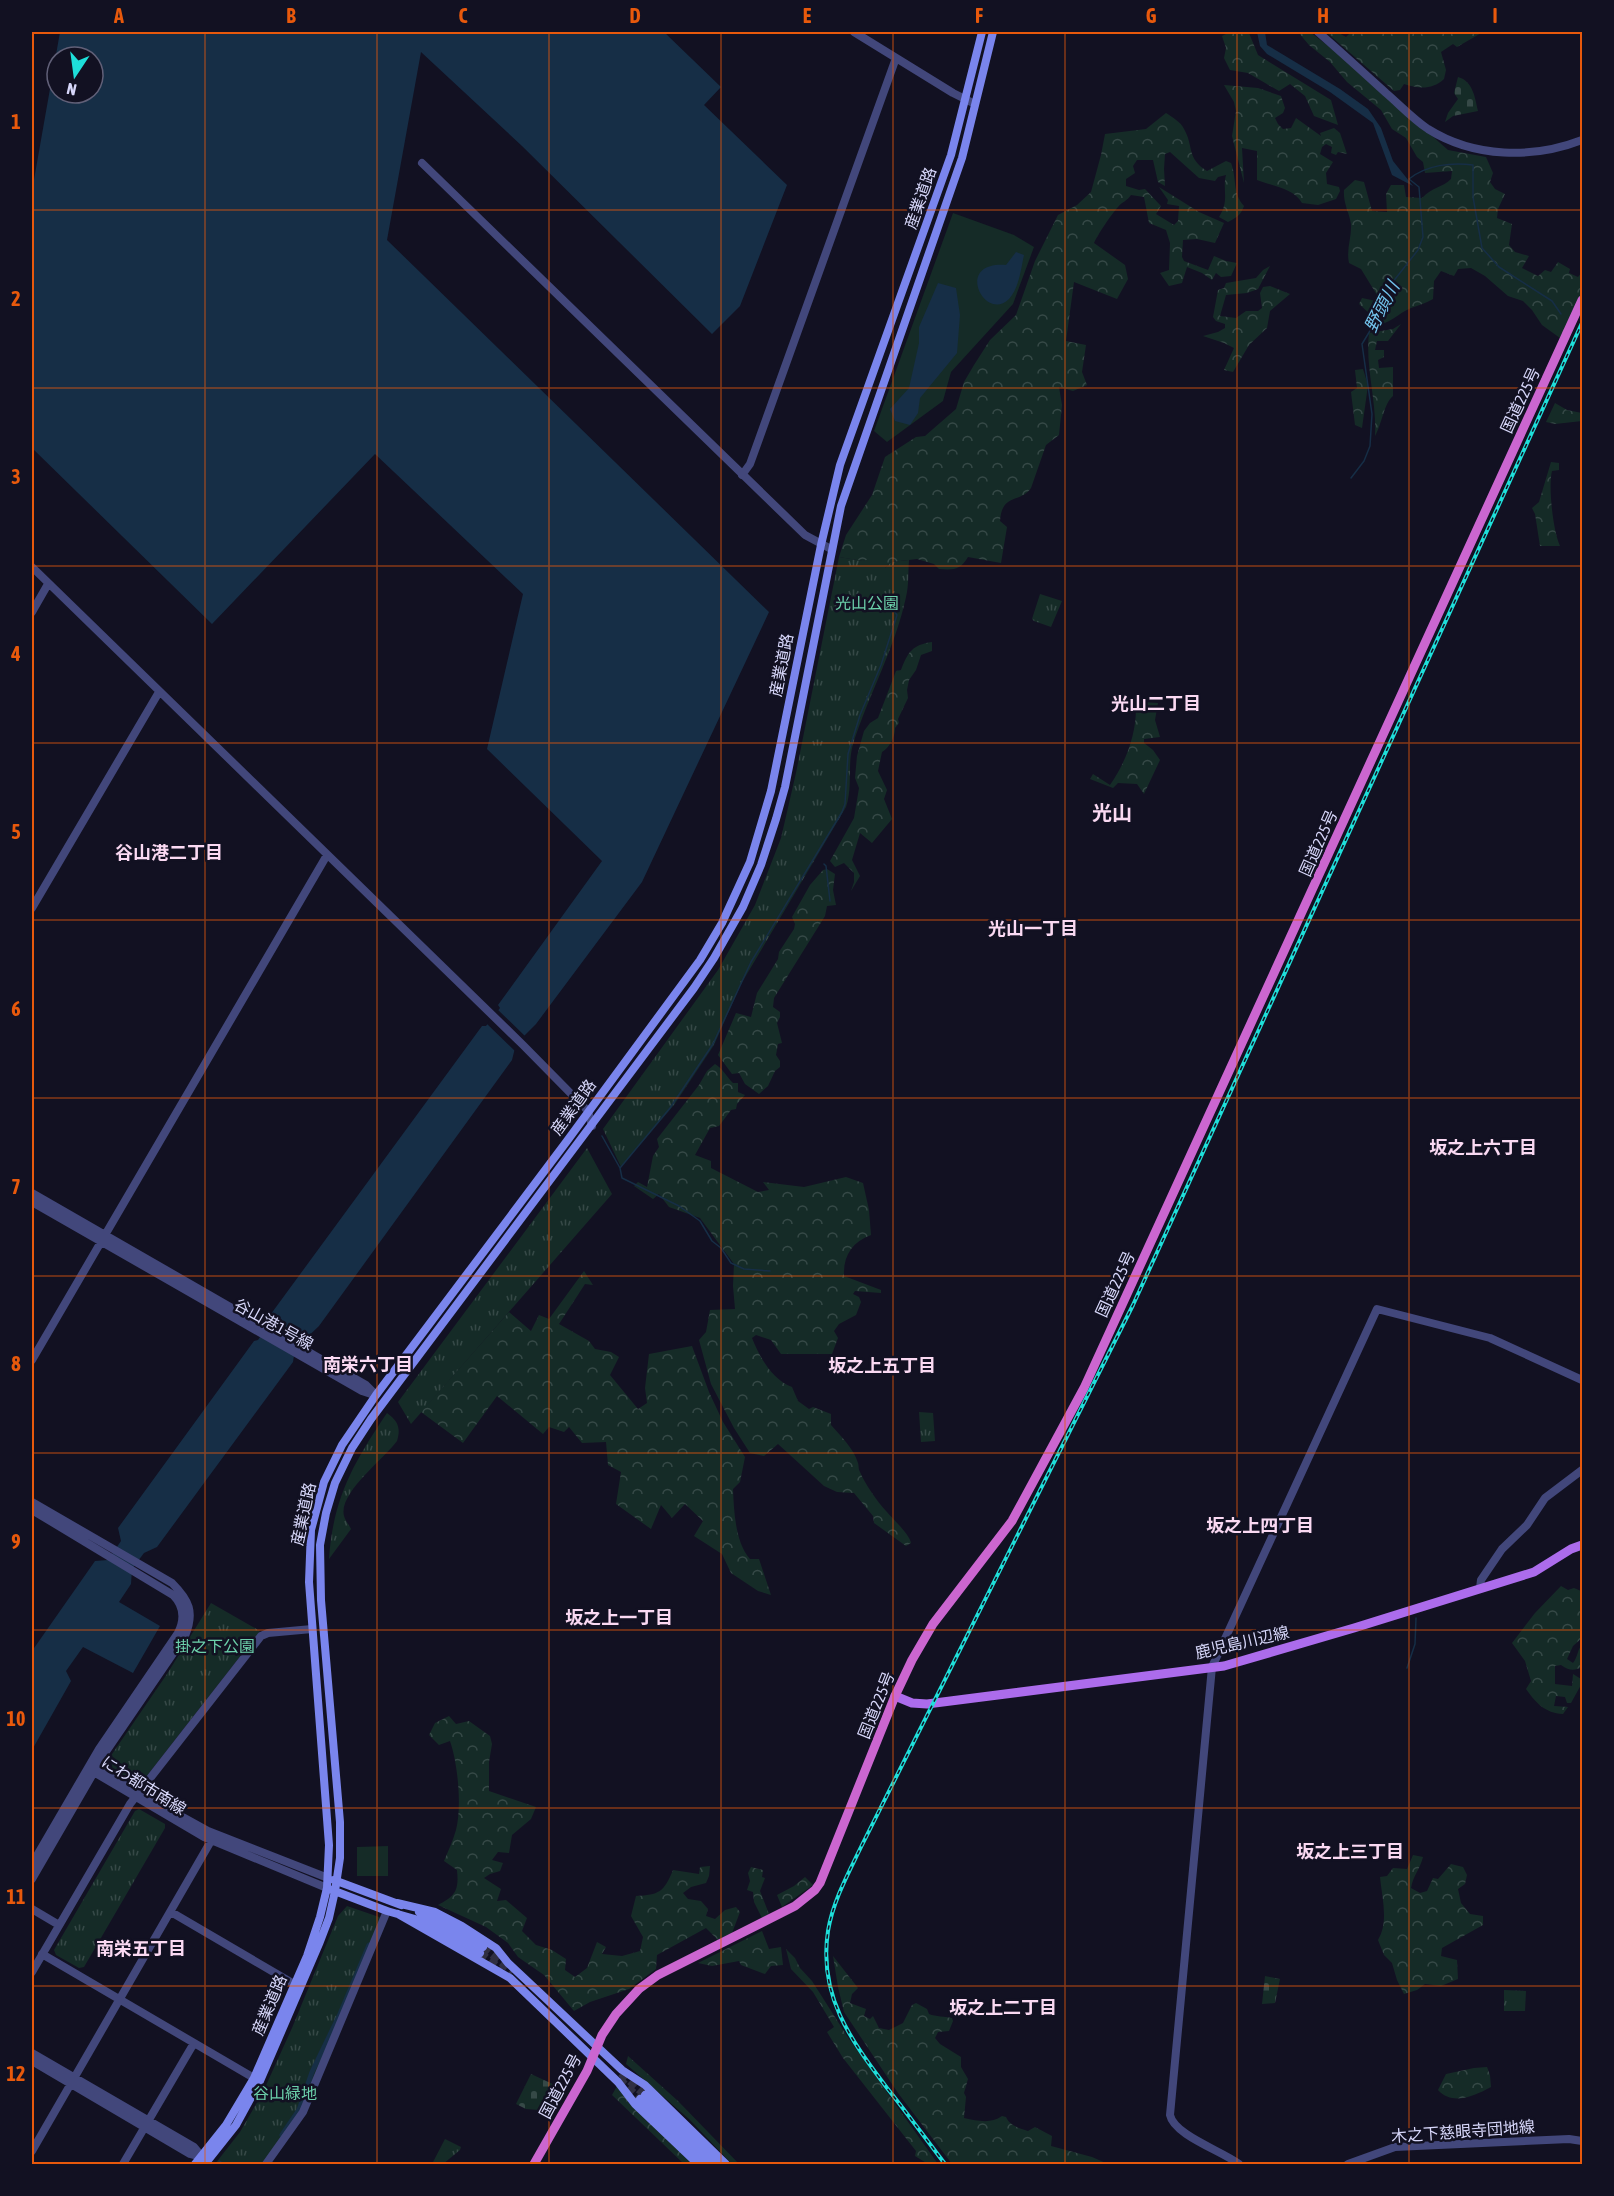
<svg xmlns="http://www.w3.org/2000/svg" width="1614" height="2196" font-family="'Asap Condensed','Noto Sans JP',sans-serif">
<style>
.grass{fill:url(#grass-tufts)}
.forest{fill:url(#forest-crowns)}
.cemetery{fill:url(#cemetery-stones)}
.garden{fill:#152b27}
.water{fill:#162e46;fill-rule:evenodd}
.pier{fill:#121122}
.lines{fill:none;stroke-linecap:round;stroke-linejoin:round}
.stream{stroke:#162e46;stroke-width:1.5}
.canal{stroke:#162e46;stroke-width:5}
.secondary-tunnel{stroke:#302f42;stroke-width:8;stroke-dasharray:8 4;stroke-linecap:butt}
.tertiary{stroke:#42477b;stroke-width:8}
.secondary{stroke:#7a85ed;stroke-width:8}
.primary{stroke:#ac6cec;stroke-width:9}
.trunk{stroke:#cb66d0;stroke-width:9}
.rail-casing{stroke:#1edfda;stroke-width:4}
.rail{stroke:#121122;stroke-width:1.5;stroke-dasharray:4.5;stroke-linecap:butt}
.grid{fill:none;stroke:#e8590c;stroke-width:1.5;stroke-opacity:0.55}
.labels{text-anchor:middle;stroke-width:5;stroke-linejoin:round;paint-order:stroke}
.street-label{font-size:16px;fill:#d7d7fa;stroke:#121122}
.park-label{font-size:16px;fill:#6cd0ab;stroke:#121122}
.water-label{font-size:18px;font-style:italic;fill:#72c3ec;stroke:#121122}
.neighbourhood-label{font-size:18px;font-weight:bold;fill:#fad9f2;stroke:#121122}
.quarter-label{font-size:20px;font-weight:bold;fill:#fad9f2;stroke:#121122}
.neatline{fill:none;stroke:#e8590c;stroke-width:2}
.grid-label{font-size:20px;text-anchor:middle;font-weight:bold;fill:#e8590c}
</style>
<defs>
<pattern id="grass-tufts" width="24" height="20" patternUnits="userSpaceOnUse" patternTransform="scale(1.5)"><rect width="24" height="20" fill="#152b27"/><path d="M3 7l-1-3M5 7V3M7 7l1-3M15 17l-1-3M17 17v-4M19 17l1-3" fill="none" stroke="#364947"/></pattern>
<pattern id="forest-crowns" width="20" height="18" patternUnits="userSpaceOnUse" patternTransform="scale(1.5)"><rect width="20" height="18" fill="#152b27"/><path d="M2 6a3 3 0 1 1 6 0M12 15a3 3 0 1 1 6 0" fill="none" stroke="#364947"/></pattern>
<pattern id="cemetery-stones" width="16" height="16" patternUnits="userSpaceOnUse" patternTransform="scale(1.5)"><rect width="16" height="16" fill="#152b27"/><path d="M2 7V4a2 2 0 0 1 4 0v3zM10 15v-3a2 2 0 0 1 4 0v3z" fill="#364947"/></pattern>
</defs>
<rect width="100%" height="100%" fill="#121122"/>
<path class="grass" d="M839,557L863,561L873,557L885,568L891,562L909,560C908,572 909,585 906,597C895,648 869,694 853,744C847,765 853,786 846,807L741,984L714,1045L674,1105L621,1167L603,1129L718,970L755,905L781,838L796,773Z
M1040,594L1062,601L1051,627L1034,621L1032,619Z
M587,1148L612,1194L411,1424L398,1402Z
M919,1412L933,1413L935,1441L921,1442Z
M387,1413C398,1421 401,1428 397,1441C384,1459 338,1493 344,1516C345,1520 349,1525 351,1529L329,1559C333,1498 354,1462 387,1413Z
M211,1603L260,1631L142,1782H135L113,1770L110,1757L167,1674Z
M139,1809L165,1824V1828L84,1967L79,1968L56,1955L54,1950L135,1811Z
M347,1906L382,1918L300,2111L263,2164H215L240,2132L263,2092L292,2028L338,1916Z
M1504,1990L1526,1991L1525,2011H1504Z
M445,2139L461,2147L460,2150L443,2164H432Z"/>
<path class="forest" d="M1226,32L1249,33L1258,55L1331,100L1338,125L1314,116L1305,96L1290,84L1279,91L1248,73L1230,70L1224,58L1226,48L1222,36L1226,34Z
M1298,32H1310L1345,59L1448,150L1486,157L1493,173L1490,182L1495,189L1505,194L1498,209L1497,218L1512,224L1509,245L1515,252L1529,256L1522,268L1538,276L1545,270L1551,272L1558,262L1570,269L1569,273L1578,277L1582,272V296L1561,342L1560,338L1542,325L1532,310L1523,301L1508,296L1485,276L1471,268L1458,269L1454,276L1441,271L1434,281L1433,299C1426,303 1419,305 1411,308C1396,314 1386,329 1368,324L1370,314L1359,304L1362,298L1376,301L1377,295L1361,269L1349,263C1346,249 1352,237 1351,224C1349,211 1343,203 1344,190L1355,180L1364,182L1372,211L1387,212L1386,194L1391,185H1404L1406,197L1422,198C1432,187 1442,188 1451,179L1452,171L1425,173L1423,162L1417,157L1406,138L1392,129L1381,110L1347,82L1330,62L1309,45Z
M1326,32H1337L1346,37L1351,32H1483L1457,47L1453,44L1441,52L1446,70L1444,79C1432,90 1419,89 1404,84L1400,90L1394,91Z
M1224,85L1258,88L1281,96L1285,108L1283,113L1275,118L1278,124L1283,129L1291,128L1296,118L1321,136L1320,133L1334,128L1340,133L1347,154L1338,152L1336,155L1331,153L1332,147L1326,144L1322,147L1320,154L1333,162L1326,173L1327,184L1339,187L1340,191L1336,199L1318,205L1302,203C1294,188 1272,186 1257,180V151L1242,148L1244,183L1232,136L1236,111L1234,102Z
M1166,113C1172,117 1181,122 1184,129C1194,146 1186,158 1207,171L1226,161L1231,163C1237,178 1232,193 1244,206C1241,215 1236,218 1228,222L1219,217C1230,200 1222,190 1226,175L1218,177L1215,181L1199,178L1170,152L1165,154L1164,169L1165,186L1158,182L1153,160H1137L1133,166L1135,173L1126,179V186L1139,190L1145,189L1161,206L1156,214L1174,225L1178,221L1179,206L1167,204L1168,200L1159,187L1199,212L1224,223L1215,243L1197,239L1183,240L1182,257L1184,261L1208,270L1214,256L1226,261L1237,263L1231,276L1221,277L1216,273L1212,280L1202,273L1187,267L1182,283L1169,286L1160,273L1169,270L1170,243L1166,230L1149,223L1144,197L1131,195C1127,201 1122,202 1118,207C1111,215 1098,234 1094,243L1125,265L1128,279L1117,299L1074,282L1066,341L1086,345L1082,372L1087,385L1073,391L1059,387L1062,405L1059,435L1046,445L1031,488C1020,504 1002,492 1000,521L1007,527L1001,563L968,557C960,570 954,570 939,569L934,564L917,559L891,562L885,568L879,569L873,558L863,561L839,557L846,535L872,495L885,457L916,437L925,436L956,409L964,382L974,365L990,340L1016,315L1035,261L1058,215L1077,205L1091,192L1101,155L1105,134L1146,129Z
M1270,266L1258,289L1247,293L1226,295L1220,316L1236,318L1246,311H1258L1262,308L1260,293L1263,287L1270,286L1290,294L1270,311L1267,328L1249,345L1233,372L1224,370L1234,348L1224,343L1203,336L1218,332L1225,328V324L1216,321L1213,317L1218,290L1224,288L1226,283L1256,278L1263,270Z
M1401,324L1388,341H1377L1375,350H1384V357L1378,360L1379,368L1393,367V396C1384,403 1382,424 1375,436C1377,401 1365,367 1369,333L1393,329Z
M1363,369L1368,385L1362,428L1355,425L1351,392L1357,388L1355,370Z
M1555,403L1567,410L1582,413V421L1555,424L1546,422Z
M1551,462L1559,463V470L1552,471C1548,486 1553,531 1560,546H1540L1535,514L1532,508L1539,502Z
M932,642V651L921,655L916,670L909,680L907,690L908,698L898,719L899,723L895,728C895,737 890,747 882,752L878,771L887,790L884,799L892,819L872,843L860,833L852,860L860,876L851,891L854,882V873L844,863L835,867L830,861L854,818L859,788L855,778L857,756L864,731L870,723L878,718L896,671L901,670C908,652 912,645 932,642Z
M1141,702L1158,703L1155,720L1160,737L1144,739V743L1153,750L1160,760L1144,794L1137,784L1118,783L1113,788L1090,779L1093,774L1110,785C1126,762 1136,735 1136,708Z
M823,870L827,869L835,874L833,890L836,905L827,906L825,916L774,998L773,1007L780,1012V1017L777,1023L782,1043L778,1044L776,1055L780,1061V1067L775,1071L768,1086L759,1094L745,1084L739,1073L732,1074L718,1055L736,1013L751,1017L757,993L778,959L779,952L794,929L795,924L792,917L810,885Z
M715,1064C723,1069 726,1076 733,1083H738V1092L745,1095L737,1104L736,1109L731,1110L719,1126L710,1128L695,1155L711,1161V1168L758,1192L769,1190L763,1182L804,1187L846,1177L863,1183L869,1210L871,1235C852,1242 843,1256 844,1276L881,1290V1293L855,1291L853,1294L859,1297L861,1302L856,1315L839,1324L834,1331L838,1338L832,1354H781L771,1340L756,1335L752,1338C759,1356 772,1380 792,1387L798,1401L809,1409L813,1407L831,1414V1425C840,1435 854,1449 858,1463C859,1466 858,1469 860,1472C865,1484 877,1501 886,1511C892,1518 910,1535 911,1543L906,1546L874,1523L873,1516L854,1493L837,1492L824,1486L778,1444L764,1456L750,1453L734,1428L711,1384L699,1340L706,1332L710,1310L735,1309L733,1286L734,1264L700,1218L669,1207L659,1194L653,1199L634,1186L638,1182L647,1187L653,1156L659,1147L657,1139L699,1085L707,1071Z
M584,1271L593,1285L585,1284L559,1324L589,1341L595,1349L611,1352L619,1357L610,1375L638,1409L647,1403L645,1388L649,1354L692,1346L709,1392L723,1422L745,1457L740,1482L733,1489C734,1511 735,1542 750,1559H759L771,1595L758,1591L731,1573L722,1554L694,1536L703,1521L685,1504L672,1518L661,1505L651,1529L616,1504L621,1472L608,1465L606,1442L582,1443L569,1427L564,1432L549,1427L543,1434L497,1396L463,1443L421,1412L509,1312L531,1331L539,1315L549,1319Z
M1561,1586L1568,1590L1574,1588L1581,1591L1582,1596V1638L1573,1646L1567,1659L1573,1663C1578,1657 1577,1650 1582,1645V1667C1574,1671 1570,1671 1561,1665L1555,1666V1684L1572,1686L1573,1674L1581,1679L1582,1683L1571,1703H1567L1565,1697L1556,1696L1554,1706L1568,1707L1563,1714C1545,1713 1536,1703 1526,1689L1531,1681L1525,1661L1512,1643L1535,1613Z
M449,1716L456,1724L469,1721L490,1736L492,1744L489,1762V1791L536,1807L531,1819L512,1835L509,1853L498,1852L492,1860L503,1863L500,1871L490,1874L484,1878L501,1889L497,1901L506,1900L527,1918L522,1931L536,1945L552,1950L566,1959L565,1970L575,1977L587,1968L597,1942L606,1947L602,1954L622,1956L640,1951L643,1937L631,1916L636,1896C659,1895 664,1892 673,1870L699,1874L700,1867L710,1866L709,1876L706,1883L691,1887L683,1893L688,1899L701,1901L708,1909L706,1916L715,1919L725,1910L736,1907L740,1912L732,1933L718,1940L706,1928L657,1955L656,1969L629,1989L590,2002L574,2011L544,1975L518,1957L508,1943L486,1927L438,1905C456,1896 459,1890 457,1870L444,1861C448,1851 453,1841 456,1830C462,1807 458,1764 450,1741L439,1745L429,1735L435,1723Z
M1413,1855L1423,1857C1420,1869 1413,1876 1411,1888L1420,1893L1427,1891L1433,1878L1438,1879L1451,1864L1463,1867L1467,1875L1465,1884L1458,1889L1461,1903L1470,1914L1483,1916V1925L1442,1948L1441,1956L1457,1960L1458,1979L1441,1986L1425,1984L1417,1990L1404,1994L1397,1980L1392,1963L1384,1955L1378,1940C1389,1922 1382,1898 1380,1877L1387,1876L1393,1868L1407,1869Z
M751,1867L763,1870L762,1877L765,1878L760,1891L769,1914L762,1918L754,1902L753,1892L747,1890L750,1881L748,1873Z
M805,1877L813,1885L782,1907L777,1895L794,1886Z
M762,1931L769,1949L781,1947L783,1965L771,1966L765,1974L741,1965L739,1961L712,1966L698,1963Z
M786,1949L795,1958L800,1968L812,1981L849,2039L938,2164H928L915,2156L916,2151L843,2058L827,2032L834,2027L813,1992L791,1969Z
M833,1956L858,1988L852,1994L850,2003L866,2009L864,2016L870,2019L873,2016L879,2028L889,2030L903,2023L912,2005L916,2003L927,2009L929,2014C936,2017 944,2016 952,2018L953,2021L949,2031L938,2032L935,2038L940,2044L961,2057V2067L968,2079L964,2093L966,2097L964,2118C978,2121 991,2124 1002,2116L1006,2117C1010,2126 1019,2128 1028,2131L1035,2127L1052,2136L1051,2146L1092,2157L1108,2164H952L898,2093L844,2012L838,1987Z
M628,2056L678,2101L739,2164H732L689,2119L626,2064Z
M1487,2067L1490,2075L1491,2087C1474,2096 1453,2106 1438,2090L1446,2074L1474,2068Z
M617,2086L695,2164H684L612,2095Z"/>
<path class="cemetery" d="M1458,77C1473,81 1475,98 1478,111L1453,116L1445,122L1448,113L1458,99L1454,93Z
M1265,1976L1280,1979L1275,2003L1262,2004Z
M531,2074L557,2086L551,2097L554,2099L551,2104L552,2111L526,2109L516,2104Z"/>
<path class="garden" d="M953,213L1014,235L1034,247L1013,304L951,372L943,401L887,442L874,431Z
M388,1846V1876H357V1847Z"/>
<path class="water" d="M60,32H664L721,87L704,105L787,185L740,306L712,334L522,146L421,52L387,240L769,612L642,882L536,1024L516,1044L512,1060L319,1326L295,1349L293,1362L157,1547L144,1553L132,1569L131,1584L119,1602L160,1626L133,1673L83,1647L66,1671L71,1681L32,1750V1651L95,1561L108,1560L121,1541L118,1528L254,1341L258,1340L270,1322L268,1318L482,1026H486L500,1008L498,1005L602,861L487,749L523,594L375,454L212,624L32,448V191ZM57,57H93V93H57Z
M1257,32H1265L1267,45L1340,89L1368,109L1381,128L1393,161L1413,186L1392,175L1373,123L1330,92L1267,54L1260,46Z
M1016,252L1024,255C1021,269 1019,288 1009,299C985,323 953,261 1006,265Z
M938,283L956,288L960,315L957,353L920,398L918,413L910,425L895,421L890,409L909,388L919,343V327Z"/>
<path class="pier" d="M496,1008L527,1038L518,1046L516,1052L487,1024Z"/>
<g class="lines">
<path class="stream" d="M1351,478L1364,461L1370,446L1372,414L1362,344L1382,311L1392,283L1418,250L1423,237L1419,187L1409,179C1426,165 1452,162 1473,165V197L1482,248L1499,267L1552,301L1561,314
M824,864L826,866L830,901
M602,1136L620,1168L622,1178L679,1206L700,1221L712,1241L721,1248L731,1263L744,1269L770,1271
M620,1168L670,1108L713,1044L751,962L842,812L845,804L848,754L860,715L881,665L897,615L894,611
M1407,1668L1415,1644L1416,1618
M219,2161L224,2164"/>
<path class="canal" d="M282,2135L299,2110L312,2072L340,2014L369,1945"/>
<path class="secondary-tunnel" d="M483,1947L513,1972
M480,1953L502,1970
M621,2073L645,2095
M619,2079L640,2099"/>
<path class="tertiary" d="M854,32L953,93L975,104
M1318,32C1341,52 1364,73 1386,93C1400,105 1413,119 1428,129C1474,158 1533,159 1582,140
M422,163L805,535L831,549
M742,475L750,464L896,58
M32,567L523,1045L588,1111L592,1126
M32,612L48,584
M32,908L159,692
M32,1193L366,1385L376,1395
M32,1202L362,1391L374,1395
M32,1360L327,855
M32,1502L172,1583C189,1600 195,1612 185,1636L105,1753L32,1879
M32,1510L173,1595C184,1606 185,1619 178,1633L99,1749L32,1864
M1480,1588L1481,1580L1502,1549L1527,1525L1545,1498L1582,1470
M94,1768L208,1831L328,1878
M92,1771L204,1837L327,1888
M32,1909L59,1925
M171,1912L294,1984
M42,1954L254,2078
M32,1972L130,1804L261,1636L268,1633L312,1629
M32,2053L194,2147L204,2159
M32,2061L190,2154L201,2157
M32,2151L215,1834
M123,2164L194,2043
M266,2164L303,2112L387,1911
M1239,2164C1222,2151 1174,2135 1170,2115L1212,1667L1377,1309L1490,1338L1582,1380
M1348,2164L1395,2147L1569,2139L1582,2141"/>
<path class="secondary" d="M334,1880L401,1905
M332,1890L387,1911L422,1921L480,1953
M397,1903L435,1912L462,1926L496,1948L508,1963L622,2070L645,2085L726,2164
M419,1912L453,1929L483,1947
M398,1914L510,1978L618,2082L635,2104L698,2164
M645,2095L718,2164
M640,2099L707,2164
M195,2164L226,2125L254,2078L307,1956L320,1917L327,1888L329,1845L309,1582L311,1530L324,1482L342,1445L376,1395L567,1141L700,960L722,923L750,862L771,791L821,545L840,465L951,155L982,32
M205,2164L236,2125L260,2081L319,1944L329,1918L335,1891L340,1858V1822L321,1600L320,1545L326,1513L335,1483L352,1448L371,1419L694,988L714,958L743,907L761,865L776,819L785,787L841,506L962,158L993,32"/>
<path class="primary" d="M895,1696L912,1703L927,1704L1224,1666L1354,1628L1534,1572L1571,1549L1582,1545"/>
<path class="trunk" d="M534,2164L587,2071L602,2035L616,2014L639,1989L658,1975L795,1906L815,1890L820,1883L895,1696L912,1660L933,1624L1012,1521L1084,1388L1582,300"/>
<g class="rail-casing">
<path id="rail" d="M945,2164C926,2139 907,2113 887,2088C851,2040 818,1996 828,1931C833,1901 848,1874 861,1847L1133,1305L1582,323"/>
</g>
<use href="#rail" class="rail"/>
</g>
<path class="grid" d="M205,32V2164M377,32V2164M549,32V2164M721,32V2164M893,32V2164M1065,32V2164M1237,32V2164M1409,32V2164M32,210H1582M32,388H1582M32,566H1582M32,743H1582M32,920H1582M32,1098H1582M32,1276H1582M32,1453H1582M32,1630H1582M32,1808H1582M32,1986H1582"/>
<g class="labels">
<g class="street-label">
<text transform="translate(920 198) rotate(-71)" y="6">産業道路</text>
<text transform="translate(1520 400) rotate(-65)" y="6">国道225号</text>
<text transform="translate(781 665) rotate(-79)" y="6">産業道路</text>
<text transform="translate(1318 843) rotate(-66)" y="6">国道225号</text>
<text transform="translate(573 1107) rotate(-54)" y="6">産業道路</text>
<text transform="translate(1115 1284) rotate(-65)" y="6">国道225号</text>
<text transform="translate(274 1324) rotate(29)" y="6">谷山港1号線</text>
<text transform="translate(303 1514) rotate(-78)" y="6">産業道路</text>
<text transform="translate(1242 1642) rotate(-13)" y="6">鹿児島川辺線</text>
<text transform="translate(876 1705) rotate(-68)" y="6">国道225号</text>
<text transform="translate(144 1785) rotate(32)" y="6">にわ都市南線</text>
<text transform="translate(269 2005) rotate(-67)" y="6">産業道路</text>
<text transform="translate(560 2086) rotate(-62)" y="6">国道225号</text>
<text transform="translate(1463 2131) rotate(-4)" y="6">木之下慈眼寺団地線</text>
</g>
<g class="park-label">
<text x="867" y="609">光山公園</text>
<text x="215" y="1652">掛之下公園</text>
<text x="285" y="2099">谷山緑地</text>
</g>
<g class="water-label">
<text transform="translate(1382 307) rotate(-63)" y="6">野頭川</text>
</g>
<g class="neighbourhood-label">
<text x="1156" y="710">光山二丁目</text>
<text x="169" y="859">谷山港二丁目</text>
<text x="1033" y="935">光山一丁目</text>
<text x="1483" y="1154">坂之上六丁目</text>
<text x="368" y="1371">南栄六丁目</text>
<text x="882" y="1372">坂之上五丁目</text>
<text x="1260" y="1532">坂之上四丁目</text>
<text x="619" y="1624">坂之上一丁目</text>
<text x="1350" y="1858">坂之上三丁目</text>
<text x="141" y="1955">南栄五丁目</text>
<text x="1003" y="2014">坂之上二丁目</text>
</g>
<g class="quarter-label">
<text x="1112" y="820">光山</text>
</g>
</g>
<rect width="1614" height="2196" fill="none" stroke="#121122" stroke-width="66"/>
<g transform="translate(75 75) rotate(193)"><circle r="28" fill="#121122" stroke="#616078" stroke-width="1.5"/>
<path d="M0-4.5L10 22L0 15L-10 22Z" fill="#1edfda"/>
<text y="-9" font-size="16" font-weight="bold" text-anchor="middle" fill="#d7d7fa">N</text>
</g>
<rect x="33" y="33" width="1548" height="2130" class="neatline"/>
<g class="grid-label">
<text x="119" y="23">A</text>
<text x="291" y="23">B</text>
<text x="463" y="23">C</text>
<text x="635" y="23">D</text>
<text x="807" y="23">E</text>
<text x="979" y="23">F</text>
<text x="1151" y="23">G</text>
<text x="1323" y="23">H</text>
<text x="1495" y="23">I</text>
<text x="16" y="129">1</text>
<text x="16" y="306">2</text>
<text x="16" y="484">3</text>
<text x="16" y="661">4</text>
<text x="16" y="839">5</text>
<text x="16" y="1016">6</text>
<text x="16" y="1194">7</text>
<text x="16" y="1371">8</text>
<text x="16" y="1549">9</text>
<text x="16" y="1726">10</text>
<text x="16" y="1904">11</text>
<text x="16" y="2081">12</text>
</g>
</svg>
